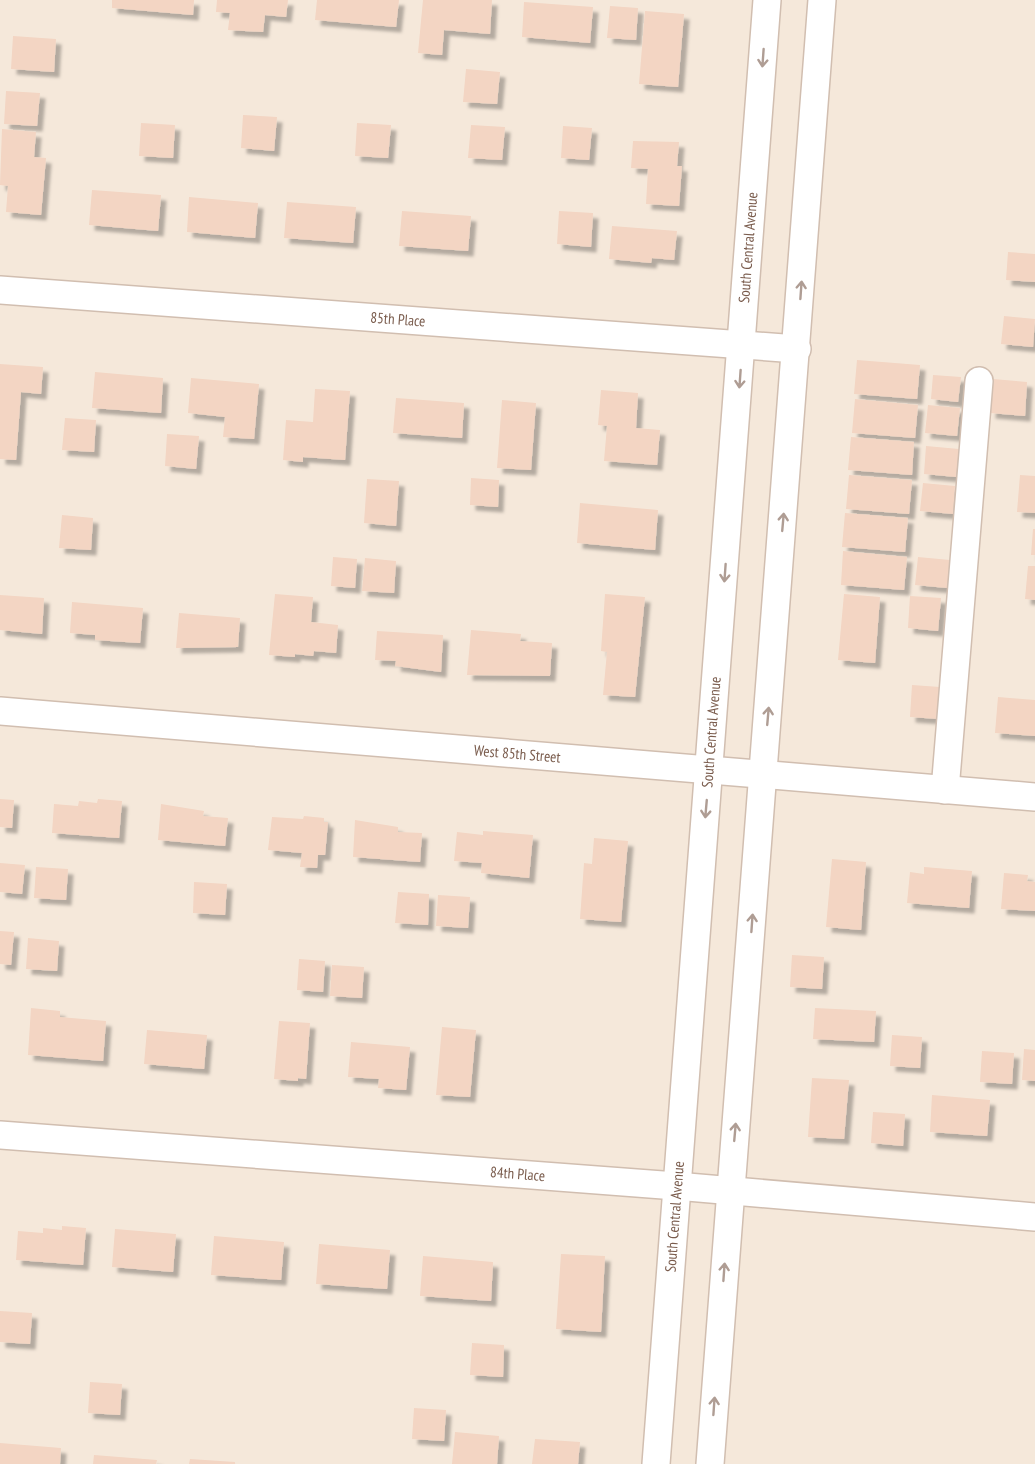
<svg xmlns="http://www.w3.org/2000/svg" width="1035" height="1464" font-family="'PT Sans Narrow',sans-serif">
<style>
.residential{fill:#f5e8da}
.building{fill:#f3d5c3;filter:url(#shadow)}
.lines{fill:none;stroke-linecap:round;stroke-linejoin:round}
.minor-casing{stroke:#d1beb0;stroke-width:30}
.minor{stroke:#fff;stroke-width:27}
.oneway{stroke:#af9d94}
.labels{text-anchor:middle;stroke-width:4.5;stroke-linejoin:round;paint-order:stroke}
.street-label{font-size:15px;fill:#7a5c4d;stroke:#fffaf3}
</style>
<defs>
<filter id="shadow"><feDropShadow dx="5.5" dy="5.5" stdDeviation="1.5" flood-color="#0004"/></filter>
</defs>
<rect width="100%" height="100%" fill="#fdf6ec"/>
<path class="residential" d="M0,0H1035V1464H0Z"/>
<path class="building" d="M112,0H194L193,15L112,8Z
M217,0H288L286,17L265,15L263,32L228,30L230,13L216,12Z
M317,0H399L396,27L315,20Z
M423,0H492L490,34L444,30L442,55L418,53Z
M524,2L593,7L590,43L522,37Z
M610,6L638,8L636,40L607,38Z
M645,11L684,14L678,87L639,84Z
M13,36L56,39L54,72L11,69Z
M466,69L500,72L497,104L463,102Z
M6,91L40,93L37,126L4,124Z
M243,115L277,117L274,151L241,148Z
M141,123L175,125L173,158L139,156Z
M357,123L391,125L388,158L355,156Z
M471,125L505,127L502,160L468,158Z
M563,126L592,128L589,160L561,158Z
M2,129L36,132L34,157L46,158L41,215L6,212L8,186L0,185Z
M633,141L679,142L677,166H682L679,206L646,204L648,169L631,168Z
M92,190L161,195L158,231L89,225Z
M189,197L258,203L255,238L187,232Z
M287,202L356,207L353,243L284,238Z
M402,211L471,216L468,251L399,246Z
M559,211L593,213L591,247L557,244Z
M612,226L677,231L674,260L652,258L651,263L609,259Z
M1008,252L1035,254V282L1006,280Z
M1004,316L1035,319L1033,347L1001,344Z
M857,360L920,365L917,399L854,394Z
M0,364L43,367L41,394L21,392L16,460L0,459Z
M95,372L163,378L161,413L92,408Z
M933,375L961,377L958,402L931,399Z
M191,378L259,384L254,439L223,437L225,417L188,413Z
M993,379L1027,382L1025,416L990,413Z
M315,389L350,391L345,460L303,457V462L283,460L286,420L313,422Z
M601,390L638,393L636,428L660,430L657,465L604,461L607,426L598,425Z
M396,398L464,403L462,438L393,433Z
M855,399L918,405L915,438L852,433Z
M502,400L536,403L531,470L497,468Z
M928,405L960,408L957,436L925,433Z
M65,418L96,420L94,452L62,450Z
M167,434L199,436L196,469L165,466Z
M851,437L914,442L912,475L848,470Z
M926,446L959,449L956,477L924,474Z
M849,475L912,480L909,514L846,509Z
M1020,475L1035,476V513L1017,512Z
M471,478L499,480L498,507L470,505Z
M367,479L399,481L396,526L364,523Z
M923,483L955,486L953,514L920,511Z
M580,503L658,510L655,550L577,543Z
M845,513L908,518L905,552L842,547Z
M62,515L93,518L91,550L59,548Z
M1033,529H1035V555H1031Z
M843,551L907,557L904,590L841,585Z
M333,557L357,559L355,588L331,586Z
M918,557L950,560L947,588L915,585Z
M365,558L396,561L394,593L362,591Z
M1028,566H1035V600L1025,599Z
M275,594L313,597L311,622L338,625L336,653L314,651L313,656L295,654V657L269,655Z
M605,594L645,597L635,697L603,695L607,652L601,651Z
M844,594L880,597L875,663L838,660Z
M0,595L44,598L42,634L0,630Z
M910,596L941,598L938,631L908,628Z
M72,602L143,608L140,643L95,640V635L70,633Z
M179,613L240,618L238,647L176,648Z
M471,630L521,634L520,641L552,643L550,676L467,675Z
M377,631L443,635L441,672L395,666L396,661L375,660Z
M912,685L940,687L938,719L910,717Z
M998,697L1035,700V736L995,733Z
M0,799L14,800L12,828L0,827Z
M98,799L122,801L119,838L52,833L54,804L78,806L79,801L97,803Z
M161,804L204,811L203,816L228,818L225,846L158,840Z
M304,816L324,818V822H328L325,855H318L317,868L300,867L302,853L268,850L272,817L303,819Z
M355,820L398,827V832L422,833L420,862L353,857Z
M483,831L533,835L529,878L481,873L482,863L454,861L457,832L483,835Z
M594,838L628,841L621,922L580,919L584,863L592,864Z
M832,859L866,862L861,930L826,927Z
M0,863L25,865L22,894L0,892Z
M36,867L68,869L66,900L34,898Z
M924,867L972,871L969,908L907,903L910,872L924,874Z
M1004,873L1028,875L1027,881L1035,882V911L1001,909Z
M194,882L227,884L225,915L193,913Z
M398,892L429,894L428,925L395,923Z
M438,895L470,897L468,928L436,926Z
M0,931L14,932L11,965L0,964Z
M28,938L59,941L57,971L26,969Z
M792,955L824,957L822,989L790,987Z
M299,959L325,961L323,992L297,990Z
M332,965L364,967L362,998L330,996Z
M31,1008L60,1011V1017L106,1021L103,1061L28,1055Z
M815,1008L876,1011L874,1042L813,1039Z
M279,1021L310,1023L306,1079L298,1078V1081L274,1079Z
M442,1027L476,1030L470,1097L436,1095Z
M147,1030L207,1035L204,1069L144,1064Z
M892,1035L922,1037L920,1068L890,1066Z
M351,1042L410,1047L406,1090L378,1088L379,1079L348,1077Z
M1024,1049L1035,1050V1081L1022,1080Z
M982,1051L1014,1053L1012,1084L980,1082Z
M812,1078L849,1080L844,1139L808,1137Z
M932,1095L990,1100L987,1136L930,1132Z
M873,1112L905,1114L903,1146L871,1143Z
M62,1226L86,1228L83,1265L16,1260L18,1231L43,1233V1228L62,1230Z
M115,1229L176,1234L173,1272L112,1267Z
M214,1236L284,1242L281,1280L211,1275Z
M319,1244L390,1250L387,1289L316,1284Z
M561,1254L605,1256L601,1332L556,1329Z
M423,1256L493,1262L491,1301L420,1296Z
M0,1311L32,1313L30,1344L0,1342Z
M472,1343L504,1345L503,1377L470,1375Z
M90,1382L122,1384L120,1415L88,1413Z
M414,1408L446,1410L444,1441L412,1439Z
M455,1432L499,1436L497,1464H452Z
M535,1439L580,1442L578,1464H532Z
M0,1443L61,1448L60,1464H0Z
M94,1455L157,1460L156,1464H93Z
M190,1459L235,1462V1464H189Z"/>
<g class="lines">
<g class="minor-casing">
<g id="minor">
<path id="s1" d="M0,290L797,349"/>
<path id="s2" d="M0,711L1035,797"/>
<path d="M945,790L979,381"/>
<path id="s3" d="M0,1135L676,1186L1035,1217"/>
<path id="s4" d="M656,1464L767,0"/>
<path d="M710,1464L822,0"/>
</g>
</g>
<use href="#minor" class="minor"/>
</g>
<defs><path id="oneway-shaft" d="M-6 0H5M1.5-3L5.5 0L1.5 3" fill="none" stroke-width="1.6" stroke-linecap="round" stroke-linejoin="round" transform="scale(1.5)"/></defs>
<g class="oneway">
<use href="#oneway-shaft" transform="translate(763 58) rotate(94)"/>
<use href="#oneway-shaft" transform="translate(801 290) rotate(-86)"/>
<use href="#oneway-shaft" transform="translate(740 379) rotate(94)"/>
<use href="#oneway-shaft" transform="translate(783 522) rotate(-85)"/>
<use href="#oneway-shaft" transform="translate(725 573) rotate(94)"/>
<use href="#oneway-shaft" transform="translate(768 716) rotate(-85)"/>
<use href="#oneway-shaft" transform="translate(706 809) rotate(95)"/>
<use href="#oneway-shaft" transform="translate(752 923) rotate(-86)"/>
<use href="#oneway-shaft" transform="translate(735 1132) rotate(-85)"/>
<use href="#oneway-shaft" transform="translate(724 1272) rotate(-86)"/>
<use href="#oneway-shaft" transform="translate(714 1406) rotate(-86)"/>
</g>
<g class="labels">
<g class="street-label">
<text dy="5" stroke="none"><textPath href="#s4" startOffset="1220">South Central Avenue</textPath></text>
<text dy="5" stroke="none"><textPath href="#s1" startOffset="399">85th Place</textPath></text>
<text dy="5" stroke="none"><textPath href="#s4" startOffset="734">South Central Avenue</textPath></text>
<text dy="5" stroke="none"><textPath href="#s2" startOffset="519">West 85th Street</textPath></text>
<text dy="5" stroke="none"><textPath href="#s3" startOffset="519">84th Place</textPath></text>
<text dy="5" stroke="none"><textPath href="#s4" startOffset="248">South Central Avenue</textPath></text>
</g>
</g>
</svg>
